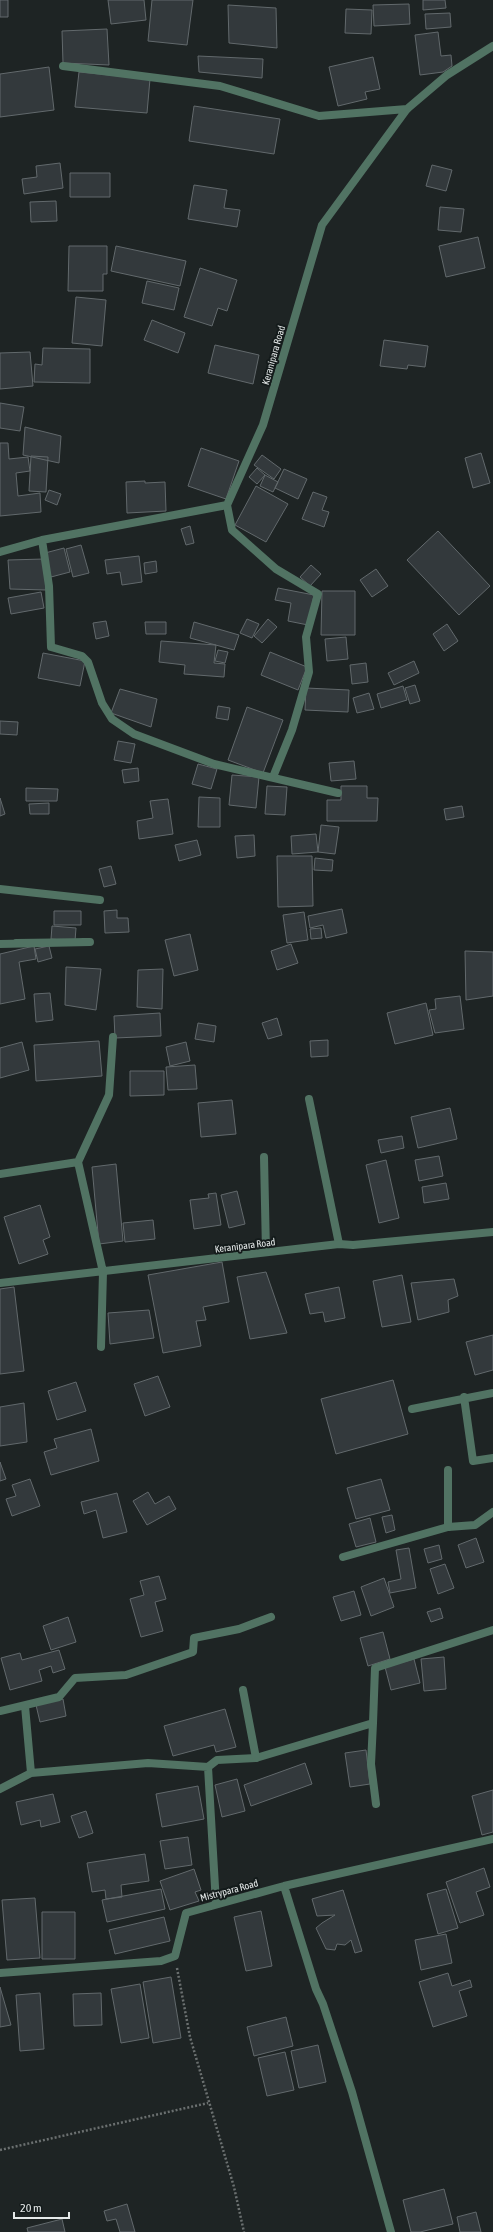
<svg xmlns="http://www.w3.org/2000/svg" width="493" height="2232" font-family="'Asap Condensed',sans-serif">
<style>
.building{fill:#33393c;stroke:#62696c}
.lines{fill:none;stroke-linecap:round;stroke-linejoin:round}
.path{stroke:#6b7070;stroke-width:2.5;stroke-dasharray:2 2;stroke-linecap:butt}
.lane{stroke:#517363;stroke-width:8}
.street{stroke:#517363;stroke-width:8}
.labels{text-anchor:middle;stroke-width:4;stroke-linejoin:round;paint-order:stroke}
.street-label{font-size:10px;fill:#e6eaea;stroke:#141b1b}
</style>
<rect width="100%" height="100%" fill="#1e2424"/>
<path class="building" d="M0,0H8V17H0Z
M108,0H144L146,20L111,24Z
M152,0H193L187,45L148,41Z
M423,0H445L446,8L423,10Z
M409,4L410,24L374,26L373,5Z
M228,5L276,8L277,48L229,43Z
M346,9L372,10L371,34L345,33Z
M450,13L451,27L426,29L425,14Z
M107,29L109,65L63,63L62,31Z
M438,32L441,56L451,55L452,66L443,72L420,75L415,35Z
M198,56L263,59L262,78L199,72Z
M373,57L380,89L365,92L367,99L338,106L329,67Z
M49,67L54,110L0,117V74Z
M79,72L150,79L147,113L75,107Z
M194,106L280,119L274,154L189,141Z
M60,163L63,188L24,194L22,179L37,177L36,166Z
M432,165L452,170L446,191L426,186Z
M70,173H110V197H70Z
M194,185L227,190L224,208L240,210L237,227L188,219Z
M56,201L57,221L31,222L30,202Z
M440,207L464,209L461,232L438,230Z
M478,237L485,268L446,277L439,246Z
M69,246H107V274H103V291H68Z
M116,246L186,261L180,286L111,271Z
M200,268L237,280L227,311L218,308L212,326L184,317Z
M147,281L179,288L174,310L142,303Z
M76,297L106,300L102,346L72,343Z
M152,320L185,333L178,353L144,340Z
M384,340L428,346L425,367L408,365L407,369L380,366Z
M215,345L259,355L253,384L208,373Z
M43,348L90,349V383L34,382L35,364L42,365Z
M30,352L33,386L0,389V353Z
M0,403L24,407L20,431L0,428Z
M25,427L61,436L59,463L23,455Z
M0,443H8L9,459L28,457L30,471L16,473L18,496L40,493L41,512L0,516Z
M201,448L239,461L226,499L188,486Z
M481,453L490,483L473,488L465,458Z
M262,455L281,469L274,479L254,465Z
M31,456L48,457L46,492L29,491Z
M257,468L265,475L257,484L249,477Z
M284,469L307,479L298,499L275,488Z
M265,475L278,482L273,492L260,486Z
M145,481V483L165,482L166,511L127,513L126,482Z
M256,486L288,504L266,542L235,525Z
M49,490L61,494L57,505L45,500Z
M313,492L327,497L322,510L329,512L324,527L302,519Z
M190,526L194,543L186,545L181,529Z
M438,531L490,586L459,615L407,560Z
M81,545L89,573L73,577L66,549Z
M64,548L70,572L51,577L45,553Z
M139,556L142,582L122,585L120,572L107,574L105,560Z
M44,559L46,590L10,589L8,560Z
M156,561L157,572L145,574L144,563Z
M311,565L321,574L310,586L300,577Z
M376,569L388,586L372,597L360,580Z
M278,588L314,595L308,625L288,621L291,603L275,600Z
M322,591H355V635H321Z
M41,592L44,608L11,614L8,598Z
M247,619L259,624L252,638L240,633Z
M268,619L277,627L262,643L254,636Z
M106,621L109,636L96,639L93,623Z
M145,622H166V634H146Z
M194,622L239,635L234,650L190,638Z
M447,624L458,641L444,651L433,634Z
M346,637L348,659L327,661L325,639Z
M161,641L216,645L214,663L225,664L224,677L184,674L185,665L159,662Z
M218,650L228,652L225,663L215,661Z
M270,652L307,667L298,690L261,675Z
M43,653L85,661L80,686L38,678Z
M414,661L419,673L394,685L388,673Z
M366,663L368,682L352,684L350,665Z
M415,685L420,701L410,704L405,688Z
M403,686L407,700L381,708L377,694Z
M306,688L349,690L348,712L305,710Z
M120,689L157,699L151,727L111,713Z
M369,693L374,709L357,713L353,698Z
M218,706L230,708L228,720L216,718Z
M247,707L283,720L263,773L228,760Z
M0,721L18,722L17,735L0,734Z
M118,741L135,744L131,763L114,760Z
M354,761L356,779L331,781L329,763Z
M198,764L217,769L211,789L192,784Z
M138,768L139,781L124,783L122,770Z
M232,775L259,777L256,808L229,805Z
M267,786L287,787L285,815L265,814Z
M341,786H367V798H378L377,821H327V800H341Z
M26,788L58,789L57,801H26Z
M199,797L220,798V827H198Z
M0,798L5,814L0,816Z
M168,799L173,834L139,839L137,821L153,818L150,801Z
M49,803V814H30L29,804Z
M462,806L464,817L446,820L444,809Z
M321,825L339,827L335,854L318,852Z
M316,834L318,852L292,854L291,836Z
M254,835L255,856L237,858L235,836Z
M197,840L201,855L179,861L175,845Z
M277,856H312L313,906L278,907Z
M315,858L333,860L332,871L314,870Z
M111,866L116,884L104,887L99,869Z
M342,909L347,933L326,938L323,925L310,928L308,916Z
M117,910V918H128L129,932L105,933L104,911Z
M54,911H81V925H54Z
M304,912L308,940L287,943L283,915Z
M52,926L76,928L75,941L51,939Z
M321,928L322,938L311,939L310,929Z
M190,934L198,970L174,976L165,940Z
M291,944L298,963L277,970L271,951Z
M34,946L36,959L19,962L25,999L0,1004V954Z
M49,946L52,958L38,962L35,949Z
M465,951L493,952V996L466,1000Z
M66,967L101,969L96,1010L65,1005Z
M163,969L162,1009L137,1007L138,970Z
M50,993L53,1020L36,1022L34,994Z
M460,996L464,1029L435,1033L429,1010L436,1009L435,999Z
M426,1003L433,1035L395,1044L387,1013Z
M160,1013L161,1036L115,1038L114,1016Z
M277,1018L282,1035L268,1039L262,1023Z
M198,1023L216,1026L214,1042L195,1039Z
M328,1040V1056L311,1057L310,1041Z
M99,1041L102,1076L36,1081L34,1045Z
M22,1042L29,1070L0,1078V1048Z
M186,1042L190,1061L170,1066L166,1047Z
M195,1065L197,1089L168,1090L166,1067Z
M130,1071H164V1095L130,1096Z
M232,1100L236,1134L201,1137L198,1103Z
M450,1108L457,1139L418,1148L411,1117Z
M402,1136L404,1148L381,1153L378,1140Z
M439,1156L443,1176L419,1181L415,1160Z
M386,1160L399,1218L379,1223L366,1165Z
M116,1164L123,1241L99,1244L92,1167Z
M446,1183L449,1199L424,1203L422,1187Z
M237,1191L245,1224L229,1228L221,1195Z
M216,1193L221,1225L194,1229L190,1200L209,1198L208,1194Z
M40,1205L50,1237L43,1240L48,1254L19,1264L4,1217Z
M153,1220L155,1239L125,1242L123,1223Z
M222,1262L229,1302L203,1307L206,1320L196,1321L201,1346L163,1353L148,1275Z
M266,1272L287,1333L250,1339L237,1277Z
M402,1275L411,1322L382,1327L373,1281Z
M454,1279L458,1296L448,1300L449,1312L418,1320L411,1283Z
M14,1287L24,1371L0,1374V1289Z
M339,1287L345,1318L325,1322L323,1312L310,1314L305,1294Z
M149,1310L154,1338L110,1344L108,1313Z
M493,1335V1370L475,1375L466,1342Z
M158,1376L170,1407L145,1416L134,1384Z
M393,1380L408,1434L336,1454L321,1399Z
M76,1382L86,1411L57,1420L48,1391Z
M24,1403L27,1442L0,1446V1407Z
M91,1429L99,1461L51,1475L44,1452L57,1448L54,1439Z
M0,1462L6,1479L0,1481Z
M30,1479L40,1506L12,1516L6,1499L16,1496L12,1485Z
M381,1479L390,1510L356,1519L347,1488Z
M148,1492L155,1504L169,1496L176,1509L147,1525L133,1501Z
M117,1493L127,1532L103,1538L96,1510L84,1514L81,1502Z
M392,1515L395,1530L386,1533L382,1517Z
M370,1518L376,1542L356,1547L349,1524Z
M476,1538L484,1562L466,1568L458,1545Z
M439,1545L442,1559L428,1563L424,1549Z
M409,1548L416,1588L390,1593L388,1582L401,1579L396,1550Z
M445,1564L454,1588L438,1594L430,1569Z
M159,1576L166,1599L155,1602L163,1631L141,1637L130,1599L144,1595L140,1581Z
M384,1578L394,1607L371,1616L361,1587Z
M354,1591L361,1615L341,1621L333,1597Z
M440,1608L443,1618L431,1622L427,1612Z
M68,1617L76,1642L51,1650L43,1626Z
M383,1632L390,1659L368,1666L360,1638Z
M59,1650L65,1669L53,1673L51,1666L39,1670L42,1681L10,1690L1,1658L20,1653L22,1660Z
M444,1657L446,1689L424,1691L421,1659Z
M414,1659L420,1683L391,1690L385,1667Z
M63,1699L66,1716L40,1722L36,1705Z
M225,1709L236,1747L216,1752L214,1745L173,1756L164,1726Z
M366,1750L370,1784L350,1787L345,1753Z
M305,1763L312,1784L251,1806L244,1785Z
M237,1779L245,1811L222,1817L215,1785Z
M198,1786L204,1819L162,1827L156,1794Z
M493,1790V1832L482,1835L472,1796Z
M53,1794L60,1822L41,1827L40,1820L21,1825L16,1802Z
M86,1811L93,1833L79,1838L71,1816Z
M188,1837L192,1865L165,1869L160,1841Z
M145,1854L149,1881L121,1885L122,1897L106,1899L105,1890L92,1892L87,1863Z
M484,1868L490,1887L476,1892L484,1915L460,1923L446,1882Z
M194,1869L201,1890L195,1892L199,1901L170,1910L160,1881Z
M161,1889L165,1909L107,1922L102,1900Z
M446,1889L458,1928L438,1934L427,1894Z
M343,1890L362,1951L355,1953L351,1940L345,1945L337,1944L335,1950L326,1949L316,1928L322,1923L335,1915L317,1916L312,1899Z
M35,1898L40,1958L7,1960L2,1900Z
M261,1911L272,1966L246,1971L234,1917Z
M42,1912H75V1959H42Z
M164,1917L170,1941L115,1954L109,1930Z
M446,1934L452,1963L421,1970L415,1940Z
M448,1973L452,1986L470,1980L472,1987L459,1991L467,2016L433,2027L419,1982Z
M171,1977L181,2038L153,2043L143,1982Z
M140,1984L149,2038L121,2043L111,1989Z
M0,1987L11,2025L0,2027Z
M40,1993L44,2049L20,2051L16,1995Z
M101,1993L102,2025L74,2026L73,1994Z
M286,2017L293,2046L254,2056L247,2027Z
M318,2045L326,2082L299,2088L291,2051Z
M285,2052L294,2090L267,2096L258,2058Z
M444,2189L453,2224L420,2232H411L403,2200Z
M127,2204L135,2232H120L116,2219L107,2221L104,2211Z
M476,2212L481,2232H460L457,2217Z
M62,2219L65,2232H28L27,2228Z"/>
<g class="lines">
<path class="path" d="M177,1968L190,2037L234,2187L244,2232
M0,2150L208,2103"/>
<path class="lane" d="M0,889L100,900
M309,1099L339,1244
M264,1157L266,1252
M464,1397L473,1461L493,1458
M412,1409L493,1393
M343,1557L448,1527L475,1525L493,1512
M25,1706L31,1773
M373,1723L371,1764L376,1804
M208,1767L216,1904
M0,1789L31,1773L148,1763L208,1767L217,1760L256,1758L373,1723L375,1668L493,1630"/>
<path class="street" d="M63,66L220,86L319,116L407,109
M227,505L232,530L276,569L318,594L306,637L309,672L292,730L273,777
M42,540L49,586L51,647L82,656L88,662L102,703L112,719L134,734L214,764L338,793
M0,552L42,540L227,505L263,425L322,225L407,109L447,75L493,46
M0,944L90,942L16,943
M78,1162L109,1095L113,1037
M0,1174L78,1162L103,1272L101,1347
M0,1283L339,1244L353,1245L493,1232
M448,1527V1470
M243,1690L256,1758
M0,1711L59,1697L75,1678L126,1675L193,1652L194,1638L239,1629L271,1617
M284,1886L316,1989L323,2004L352,2092L391,2232
M0,1973L161,1961L175,1956L186,1913L284,1886L493,1839"/>
</g>
<g class="labels">
<g class="street-label">
<text transform="translate(273 355) rotate(-74)" y="4">Keranipara Road</text>
<text transform="translate(245 1245) rotate(-7)" y="4">Keranipara Road</text>
<text transform="translate(229 1890) rotate(-15)" y="4">Mistrypara Road</text>
</g>
</g>
<path d="M14 2212v6h55v-6" fill="none" stroke="#e6eaea" stroke-width="2"/>
<text x="20" y="2212" font-size="12" fill="#e6eaea" stroke="#141b1b" stroke-width="3" paint-order="stroke">20 m</text>
</svg>
